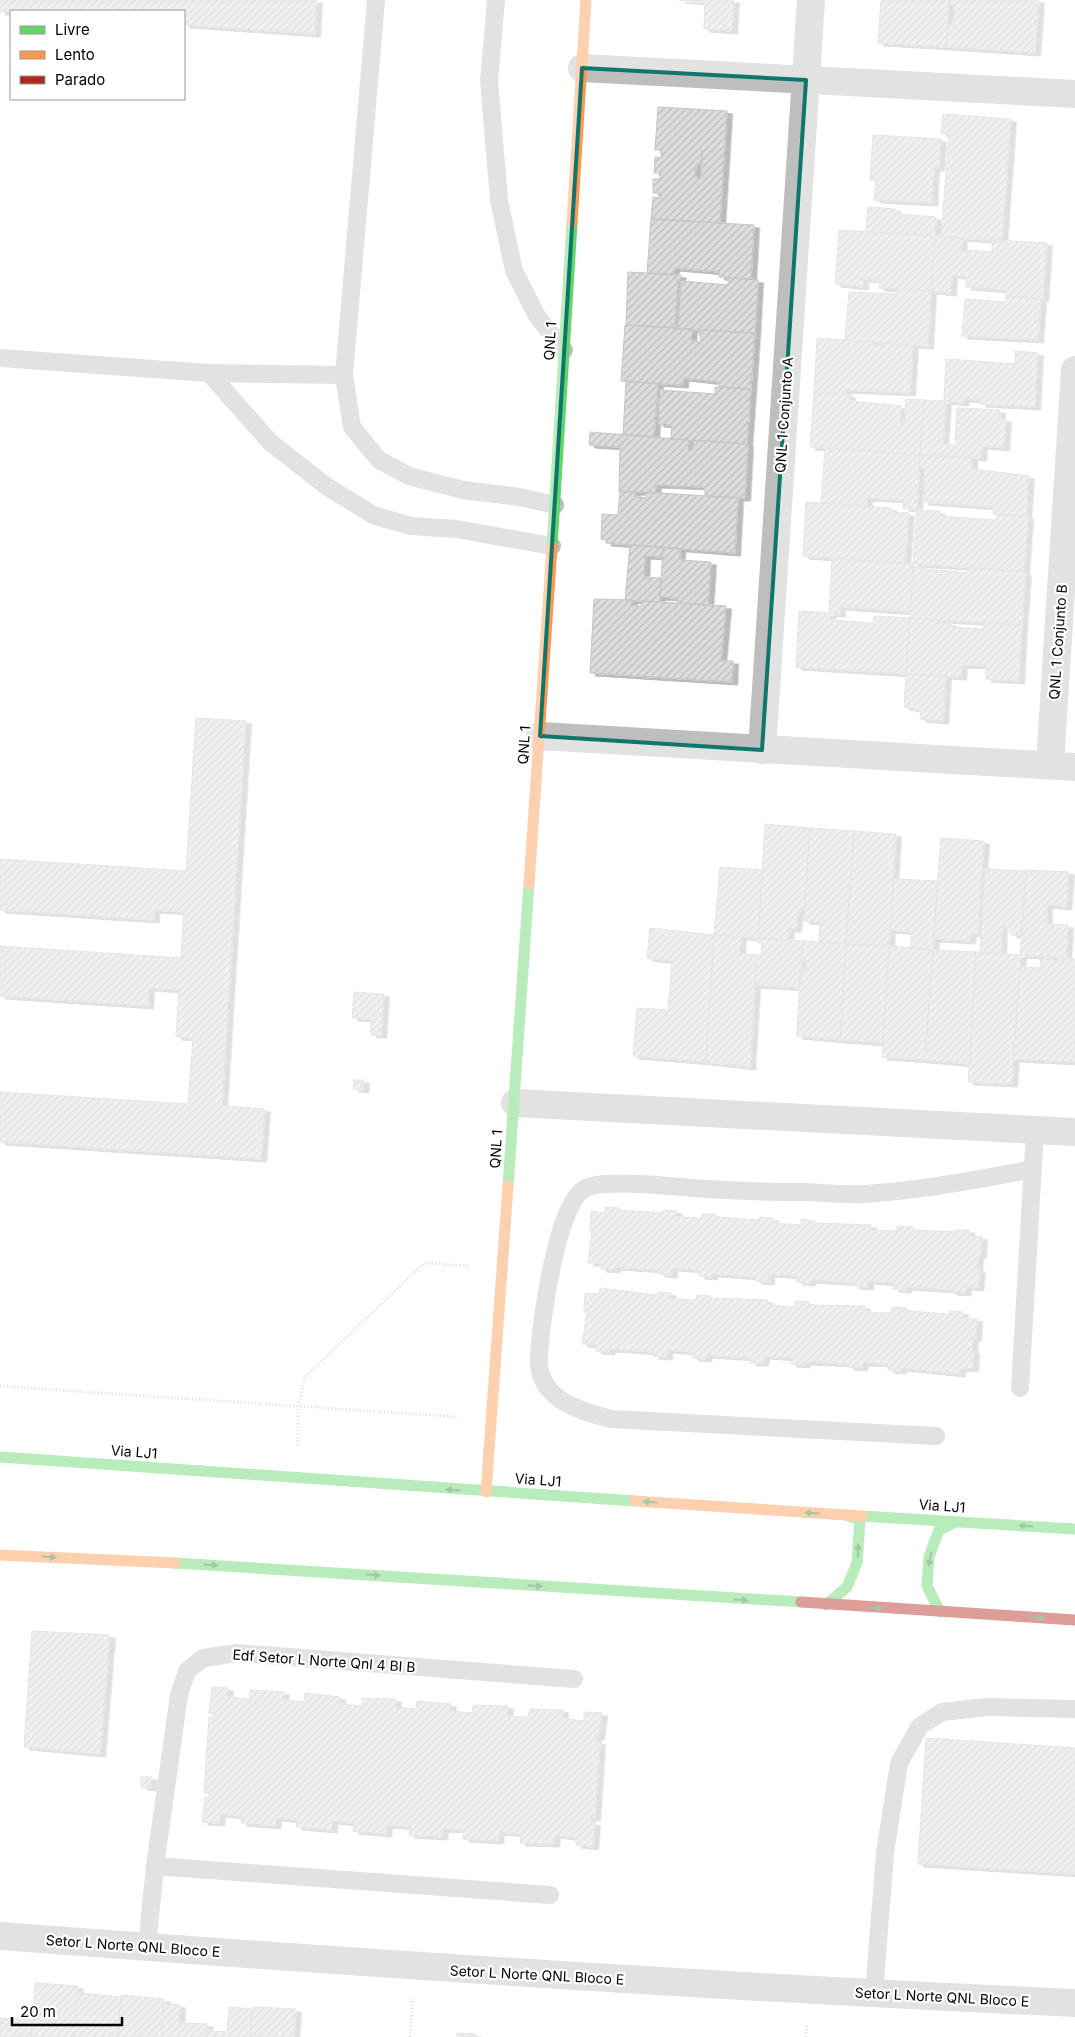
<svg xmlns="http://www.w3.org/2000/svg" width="1075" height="2037" font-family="Inter,sans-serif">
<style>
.building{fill:url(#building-hatch);stroke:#c5c5c5;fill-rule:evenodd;filter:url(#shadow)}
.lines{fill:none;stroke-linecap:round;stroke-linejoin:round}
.path{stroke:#b8b8b8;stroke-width:3;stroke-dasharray:1 2.5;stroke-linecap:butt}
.lane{stroke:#bebebe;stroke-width:18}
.street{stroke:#bebebe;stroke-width:28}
.fast{stroke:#63d668;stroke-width:11}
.slow{stroke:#ff974d;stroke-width:11}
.jam{stroke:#b3261e;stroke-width:11}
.oneway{fill:#3b803e}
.marked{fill:none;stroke:#0f766e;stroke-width:4;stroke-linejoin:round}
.labels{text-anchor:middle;stroke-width:4.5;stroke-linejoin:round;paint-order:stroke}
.street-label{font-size:14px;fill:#000;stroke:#fff}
</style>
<defs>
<pattern id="building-hatch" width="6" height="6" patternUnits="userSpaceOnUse" patternTransform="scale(1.25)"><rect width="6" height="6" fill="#ddd"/><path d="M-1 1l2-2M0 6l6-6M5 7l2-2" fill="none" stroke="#bcbcbc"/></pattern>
<filter id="shadow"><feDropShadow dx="5.5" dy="3" stdDeviation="0" flood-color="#0004"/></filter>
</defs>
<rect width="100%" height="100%" fill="#fff"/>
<path class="building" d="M0,0H317L315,34L184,25V11L0,12Z
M679,0H734L732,31L704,29L705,2Z
M881,0H949L946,47L878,43Z
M949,0H1039L1035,53L946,47L948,25H954L955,5L949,4Z
M658,107L727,111L720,223L651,219L653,197L660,198L661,193H653V179H660L661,173H654L655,157L661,158L662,150H655ZM702,150V178L695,177L696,164H701Z
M943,114L1011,119L1002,241L941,237L949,134H941Z
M873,135L941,139L939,168H934L932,203L874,200L876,180H870Z
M868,207L896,209V214L936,217L935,236L866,232Z
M651,219L754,225L751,279L719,277V272L674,268L673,275L647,273Z
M839,230L935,236L931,291L879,288L880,280L863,279V287L835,284Z
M935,236L962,238L961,252H967V250L992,252V240L1047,243L1043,299L1006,296L1004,290L966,287V277L952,275L951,293L931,291Z
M628,272L681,275L680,280H676L678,283L675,328L626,325Z
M728,278L758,280L755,333L678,329L681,281L728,285Z
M898,289L931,291L928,346L845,340L849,292L897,294Z
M1006,296L1041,298L1038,340L962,336L965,299L1005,302Z
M625,325L692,329L691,341L701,342L699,330L755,333L751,389L719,387V382L683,378V385L621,381Z
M817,338L871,342V346H882V343L913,345L910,393L846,390V395L814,393Z
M1015,351L1038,353L1035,407L980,404V400L964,399L963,403L944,401L946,359L1015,364Z
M626,381L658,384L654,437L623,434Z
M715,387L751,389L747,444L671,439L672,425L658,424L660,390L715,394Z
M814,393L850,395V401L901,406L900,424H904L906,399L924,400L920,455L810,447Z
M924,400L946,401L943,444L955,445L957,408L1000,410V419H1006L1004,448L982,446L981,458L920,455Z
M590,432L689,440L688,450H693L694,440L748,444L745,498L705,496V487L656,485L655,493L619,491L620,447L589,445Z
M825,448L920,455L917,510L903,508L904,500L867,498V506L821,503Z
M920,455L972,458V469L1029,476L1026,516L993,514V507L923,502L925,469L919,468Z
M620,491L635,492V497L646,498V492L738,498L735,553L606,543V540L601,539L602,514L618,515Z
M806,502L891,508V512L909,513L905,563L803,556Z
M917,510L940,511L939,516L996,520L997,515L1028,516L1024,571L913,564Z
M630,545L663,547L662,557L645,556L644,577L661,578L660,602L625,600Z
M663,547L680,549V560L711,562L708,605L678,603V598L660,597Z
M832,559L913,564L910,612L840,607V614L829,613Z
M913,568L970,573V568L1026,572L1022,625L910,618Z
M594,599L632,600L631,606H641L642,601L726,606L721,661H733L732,682L590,673Z
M799,611L831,613L830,620L873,623L874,616L910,618L906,674L796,667Z
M910,618L938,620L937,623H951V627L983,629L984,622L1022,625L1019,681L986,679V666L962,665L961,677L906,674Z
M906,674L946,676L943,721L920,719L921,710L904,707Z
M196,718L246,721L222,1106L265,1109L261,1159L0,1142V1092L188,1104L193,1038L176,1037L179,990L149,988L148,1006L0,996V946L181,958L184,912L154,910V920L0,910V859L186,871Z
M765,824L810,828L804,909H801L800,913H798L796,929H789L788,940L758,938Z
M810,828L854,831L846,944L819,942L820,922L804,921Z
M854,831L896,834L889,946L846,944Z
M941,838L984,841L978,934L971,933L970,941L933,939Z
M720,867L763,870L758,938L714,935Z
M985,869L1026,871L1022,935H1011L1012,932H1007V927L1002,926L1001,954L980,952Z
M1026,870L1069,872L1066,907L1047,905V924L1068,925L1066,958L1020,955Z
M894,879L938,881L933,950L910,948L912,932L890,930Z
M650,928L714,935L706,1062L633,1056L637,1008L668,1010L672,961L647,958Z
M714,935L741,937L740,954L757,955L750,1067L706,1062Z
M758,938L803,941L800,988L755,985L757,955H761L762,943H758Z
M803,941L846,944L840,1040L797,1036L800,971H806L807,961H801Z
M846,944L889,946L883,1043L840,1040Z
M889,946L933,950L925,1060L882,1057Z
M933,950L976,952L970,1064L925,1060Z
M976,952L1021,955L1012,1084L968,1082Z
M1064,958L1075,959V1062L1013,1059L1020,967L1040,968L1041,959L1064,960Z
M354,992L384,994L381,1035H371V1019L352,1018Z
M354,1080H364L363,1090L353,1089Z
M605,1207L619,1208V1210L663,1213V1210L677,1211L676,1217L702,1218V1214H716V1217L759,1220L760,1217L773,1218V1223L801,1225V1219L815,1221V1223L871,1225V1230L897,1231V1226L913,1227V1230L955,1232V1230H969V1236L982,1237L981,1255L978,1256L977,1269H980L978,1288L966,1287L965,1293L951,1292V1290L906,1287V1290L893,1289L894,1283L868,1281V1287L854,1286V1283L811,1280L810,1283L797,1282V1276L769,1274V1282L756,1281V1277L712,1274V1277L699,1276V1270L672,1268V1275L659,1274V1270L615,1267V1270L601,1269V1263H588L592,1231H590L591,1211L605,1213Z
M600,1288L657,1295L658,1292L671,1293L670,1299L696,1300L697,1295L711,1296L710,1298L768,1300L767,1305L795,1307V1301L809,1302V1305L865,1306V1312L891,1313L892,1307L907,1308V1311L950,1314V1311L963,1312V1318L977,1319L976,1338H973L972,1351H974L973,1368L960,1369V1374L901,1368V1371L888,1370V1364L863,1363L862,1368L848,1367L849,1364L805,1362V1365L791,1364L792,1358L764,1356L763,1363H750L751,1358L707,1355L706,1359L693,1358V1352L667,1350V1357L653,1356L654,1352L626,1350L610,1349L609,1352L596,1351V1345L582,1344L587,1312H584L585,1293L599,1294Z
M32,1631L110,1635L100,1754L24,1747Z
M212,1687L228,1688L227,1697L250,1699V1690L284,1692L283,1700L304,1702L305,1693L340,1697V1704L362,1706V1698L396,1699L395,1707L416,1709L417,1701L451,1704L450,1711L472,1713L473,1705L508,1706L507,1716L528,1717L530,1709L563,1710L562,1718L584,1721V1712L602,1713L599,1737H596L595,1741L600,1742L595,1818L590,1817V1822L595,1823L593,1847L576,1845V1838L555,1835L554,1844L520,1843L521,1834L499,1832L498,1841L463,1839L464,1830L443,1829L442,1837L409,1835L410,1827L387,1825L386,1834L353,1831L354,1823L332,1821V1830L296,1827L297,1820L276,1818L275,1826L241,1823L242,1816L220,1814L219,1823L202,1822L205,1797L209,1798V1794L204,1793L209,1717H213V1713H209Z
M926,1738L1075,1748V1874L918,1864Z
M141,1777H152L151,1788L141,1787Z
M35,1983L78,1986L74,2037H31Z
M78,1993L121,1997L118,2037H74Z
M121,1995L164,1999L161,2037H118Z
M164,2003L180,2005L179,2023L208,2024L206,2037H161Z
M229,2007L252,2009L250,2037H206L207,2031L227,2032Z
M253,2007L296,2009L294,2037H250Z
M0,2018L32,2020L31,2037H0Z
M457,2033L476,2034V2037H457Z"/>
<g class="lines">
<path class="path" d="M0,1386L458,1417
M298,1445V1407L305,1377L424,1263L469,1266
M410,2037L413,1998
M806,2037L807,2023"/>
<path class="lane" d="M376,0L344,375L352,427L379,460L409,476L463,490L520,497L555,505
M496,0L489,81L499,200L514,271L537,316L564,350
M0,358L209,373L344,375
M209,373L270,442L326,486L373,515L411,526L456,529L552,546
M1020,1388L1035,1130
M936,1436L611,1419C576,1410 535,1398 539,1353C542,1320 556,1206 584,1189C602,1177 682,1188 707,1189C740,1191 772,1192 805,1192C825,1193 846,1195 865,1194C922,1190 977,1180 1033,1169
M155,1866L550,1895
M147,1947L155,1866L179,1695L187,1671L203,1658L237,1653L574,1679
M874,1994L885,1853L899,1763L920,1726L942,1712L986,1707L1075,1709"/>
<path class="street" d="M582,68L1075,94
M540,736L1075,767
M762,750L811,0
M1050,764L1075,370
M515,1103L1075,1132
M0,1936C358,1963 716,1987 1075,2003"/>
<path class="fast" d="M552,547L572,223
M508,1186L529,884
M0,1457L635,1501
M862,1516L1075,1529
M175,1563L801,1602
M826,1605L847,1587L857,1563L860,1520L846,1515
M940,1612L927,1586L929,1557L939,1530L955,1522"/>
<path class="slow" d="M572,223L586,0
M529,884L552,547
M486,1492L508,1186
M635,1501L862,1516
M0,1555L175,1563"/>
<path class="jam" d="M801,1602L1075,1620"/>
</g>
<defs><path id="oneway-solid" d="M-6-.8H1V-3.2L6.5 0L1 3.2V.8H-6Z" transform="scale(1.25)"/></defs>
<g class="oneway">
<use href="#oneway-solid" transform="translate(453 1490) rotate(-176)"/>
<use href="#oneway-solid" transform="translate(650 1502) rotate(-176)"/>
<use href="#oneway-solid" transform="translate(812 1513) rotate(-176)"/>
<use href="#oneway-solid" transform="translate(1026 1526) rotate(-176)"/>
<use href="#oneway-solid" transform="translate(858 1551) rotate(-87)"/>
<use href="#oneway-solid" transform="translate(49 1557) rotate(3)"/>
<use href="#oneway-solid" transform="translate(930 1559) rotate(101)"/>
<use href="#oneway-solid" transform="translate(211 1565) rotate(3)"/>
<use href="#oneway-solid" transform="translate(373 1575) rotate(4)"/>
<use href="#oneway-solid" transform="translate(535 1586) rotate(4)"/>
<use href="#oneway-solid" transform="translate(741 1600) rotate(3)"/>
<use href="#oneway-solid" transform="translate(875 1608) rotate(3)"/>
<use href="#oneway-solid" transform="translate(1037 1618) rotate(4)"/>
</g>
<path d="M0 0H1075V2037H0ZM582,68L806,80L762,750L540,736Z" fill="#fff" fill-opacity=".55" fill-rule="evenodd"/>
<path class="marked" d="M582,68L806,80L762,750L540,736Z"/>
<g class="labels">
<g class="street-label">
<text transform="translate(550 341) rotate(-86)" y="5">QNL 1</text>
<text transform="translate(784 415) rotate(-86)" y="5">QNL 1 Conjunto A</text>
<text transform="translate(1058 642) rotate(-86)" y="5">QNL 1 Conjunto B</text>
<text transform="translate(524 745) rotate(-86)" y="5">QNL 1</text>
<text transform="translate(496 1149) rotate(-86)" y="5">QNL 1</text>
<text transform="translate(134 1452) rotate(4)" y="5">Via LJ1</text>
<text transform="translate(538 1480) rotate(4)" y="5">Via LJ1</text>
<text transform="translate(942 1506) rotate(4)" y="5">Via LJ1</text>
<text transform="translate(324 1661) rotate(4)" y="5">Edf Setor L Norte Qnl 4 BI B</text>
<text transform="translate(133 1946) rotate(4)" y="5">Setor L Norte QNL Bloco E</text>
<text transform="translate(537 1975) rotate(3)" y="5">Setor L Norte QNL Bloco E</text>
<text transform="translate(942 1997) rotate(3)" y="5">Setor L Norte QNL Bloco E</text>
</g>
</g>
<rect x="10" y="10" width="175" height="90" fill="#ffffff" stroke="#999999"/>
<rect x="20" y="26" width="25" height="8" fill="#63d668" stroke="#999999"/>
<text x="55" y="35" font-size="15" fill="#000000">Livre</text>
<rect x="20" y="51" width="25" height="8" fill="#ff974d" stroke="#999999"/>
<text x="55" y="60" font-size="15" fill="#000000">Lento</text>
<rect x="20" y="76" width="25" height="8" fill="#b3261e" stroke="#999999"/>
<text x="55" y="85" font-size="15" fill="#000000">Parado</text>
<path d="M12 2017v8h110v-8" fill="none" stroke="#000000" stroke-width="2.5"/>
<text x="20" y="2017" font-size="15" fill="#000000" stroke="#ffffff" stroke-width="4" paint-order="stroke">20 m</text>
</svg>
